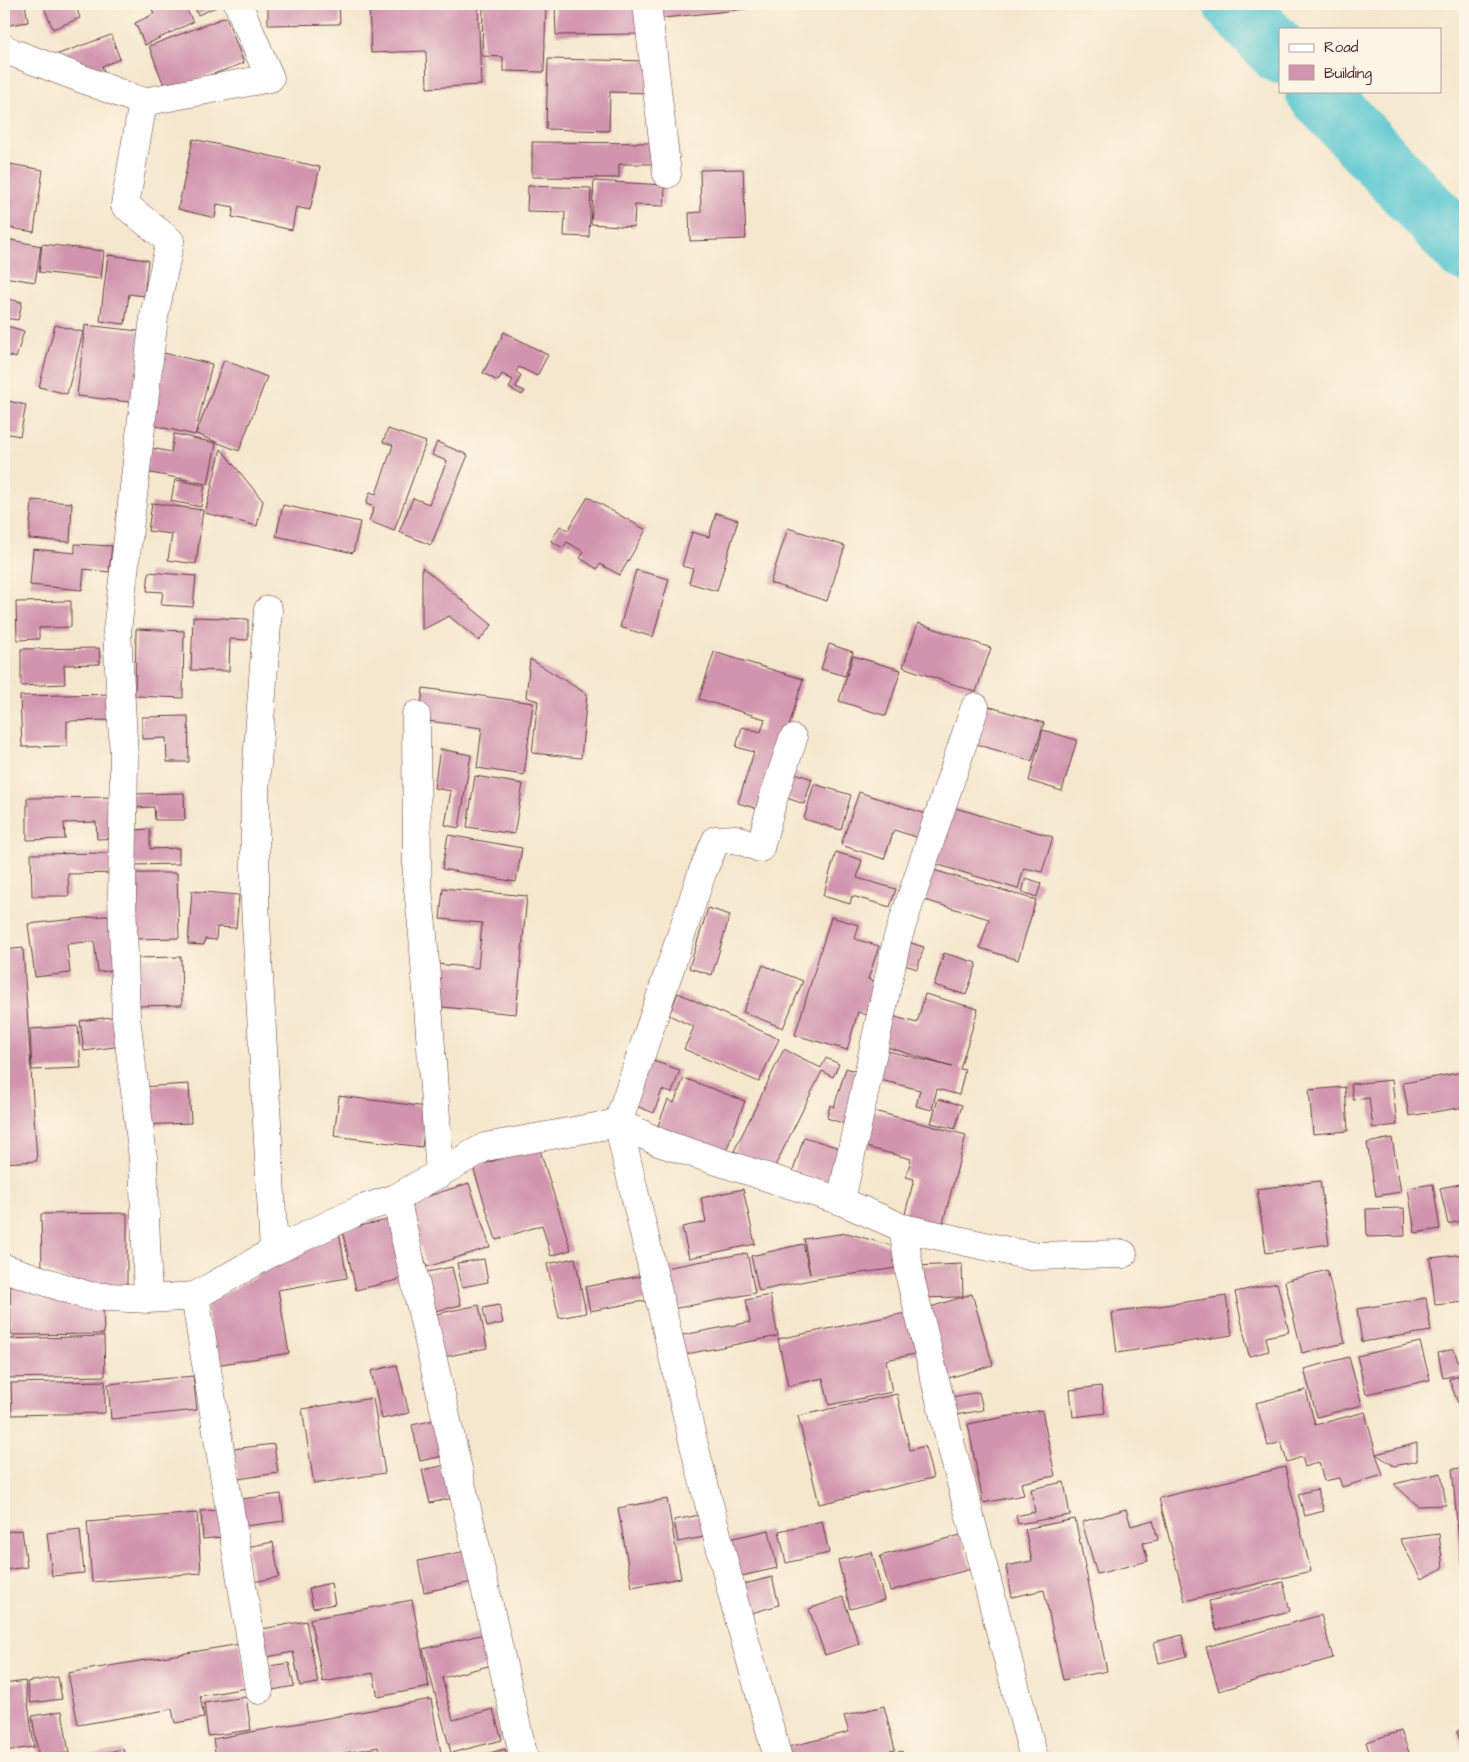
<svg xmlns="http://www.w3.org/2000/svg" width="1469" height="1762" font-family="'Architects Daughter',sans-serif">
<style>
.lines{fill:none;stroke-linecap:round;stroke-linejoin:round}
.river{stroke:#5bc8d2;stroke-width:62}
.building{fill:#d194ae}
.minor-casing{stroke:#643d43;stroke-width:29}
.minor{stroke:#fff;stroke-width:28}
</style>
<rect width="100%" height="100%" fill="#fcf5e5"/>
<filter id="ink" filterUnits="userSpaceOnUse"><feTurbulence type="fractalNoise" baseFrequency=".02" numOctaves="2"/><feDisplacementMap in="SourceGraphic" scale="10" xChannelSelector="R" yChannelSelector="G"/><feConvolveMatrix kernelMatrix="1 2 1 2 8 2 1 2 1" color-interpolation-filters="sRGB"/></filter>
<filter id="wash" filterUnits="userSpaceOnUse"><feTurbulence type="fractalNoise" baseFrequency=".0096" numOctaves="4" result="noise"/><feDisplacementMap in="SourceGraphic" scale="20" xChannelSelector="R" yChannelSelector="G"/><feGaussianBlur stdDeviation="1.12" result="paint"/><feColorMatrix in="noise" values="0 0 0 0 0 0 0 0 0 0 0 0 0 0 0 0 0 1.4 0 .05"/><feComposite in="paint" operator="in"/></filter>
<g filter="url(#wash)">
<rect width="100%" height="100%" fill="#f5e7cd"/>
<g class="lines">
<path class="river" d="M1234,4L1280,53
M1316,91L1465,251"/>
</g>
<g id="blocks">
<path class="building" d="M4,4H25L28,22L4,26Z
M53,4H81L76,6L80,18L53,29L44,7Z
M150,4H184L193,22L145,45L135,23L154,14Z
M193,4H223L198,15Z
M268,4H339L340,24L268,25Z
M369,4H478L481,85L427,88L426,51L371,53Z
M483,4H546L544,72L503,71V57L482,56Z
M555,4H640L641,34L556,35Z
M653,4H745L746,9L654,19Z
M226,17L244,63L166,91L149,46Z
M111,35L120,59L102,66L108,83L50,57Z
M548,59L651,61V93L610,92L609,131L546,129Z
M193,139L320,167L310,210L296,207L292,230L232,217L234,207L217,204L215,218L178,209Z
M532,142L655,143V164H619V178L532,177Z
M4,163L43,170L34,232L4,227Z
M743,169L746,239L690,241L689,213L701,212L700,170Z
M594,181L665,185L664,206L635,205L634,227L591,224Z
M528,186L591,188L589,237L564,236L565,212L527,211Z
M6,239L41,246L35,282L4,277V249Z
M42,244L104,251L101,279L39,272Z
M108,255L148,260L144,296L129,294L125,324L100,321Z
M4,298L22,302L18,320L4,318Z
M4,325L24,331L16,358L4,354Z
M55,325L83,332L67,394L39,387Z
M85,325L147,332L139,403L77,396Z
M504,332L548,355L537,376L519,367L516,372L521,375L516,387L525,391L522,395L509,388L513,380L502,374L498,381L483,373Z
M159,352L212,364L195,435L143,423Z
M224,360L267,377L239,451L196,434Z
M4,400L26,405L20,436L4,433Z
M388,429L426,442L394,531L369,521L374,507L366,504L370,492L376,494L393,445L383,442Z
M174,434L216,443L208,484L146,472L151,448L171,452Z
M437,442L468,455L431,545L399,532L413,498L429,504L447,461L432,455Z
M221,449L263,501L257,526L205,513Z
M175,480L205,485L201,507L171,501Z
M588,497L646,530L620,575L600,564L597,569L580,558L584,552L567,542L563,548L551,541L560,526L568,530Z
M32,500L72,503L70,542L29,539Z
M152,503L203,510L196,564L168,560L172,534L148,531Z
M283,505L360,522L353,553L276,536Z
M716,513L738,520L717,591L689,583L693,569L682,566L692,532L709,537Z
M788,528L845,546L827,601L770,583Z
M75,544L112,546L109,572L84,569L82,590L30,585L33,549L75,553Z
M422,567L492,625L479,641L449,616L422,630Z
M636,570L669,579L653,637L620,627Z
M149,572L196,576L193,607L161,605L163,592L147,591Z
M71,601V627L39,628V639L17,640L16,602Z
M193,617L248,619V640L230,639L229,671L191,670Z
M918,623L991,648L976,692L903,667Z
M136,629L184,631L183,698L135,696Z
M829,644L853,652L845,676L821,669Z
M99,648L100,664L64,665L65,684L21,686V649Z
M714,652L803,679L764,811L738,803L754,752L736,747L742,727L761,732L765,719L699,699Z
M853,656L901,670L886,716L839,701Z
M530,659L587,694L581,758L532,753L538,701L526,697Z
M423,688L533,703L524,775L477,768L482,728L420,720Z
M111,694V720L67,721V746L22,747L20,696Z
M984,705L1044,723L1032,761L973,743Z
M188,716L189,762H167L166,738L142,739V717Z
M1043,730L1077,740L1062,791L1029,781Z
M440,749L471,755L459,828L445,825L451,791L434,788Z
M790,771L812,779L804,804L781,796Z
M475,776L523,784L514,834L467,827Z
M814,784L851,795L841,830L804,819Z
M859,792L926,814L919,838L894,830L884,859L841,845Z
M184,793L185,820H155L154,807L132,808L131,794Z
M121,797L122,838L97,839L96,822L64,823L65,839L27,840V798Z
M949,806L1053,837L1042,872L1024,868L1018,889L932,863Z
M150,829V849L179,848V864L133,865L132,830Z
M448,835L522,848L516,882L442,869Z
M836,852L862,860L857,878L896,889L890,907L852,896L850,904L823,896Z
M116,853L117,873L68,874L69,896H32L31,854Z
M930,869L1036,900L1018,960L980,948L989,919L921,899Z
M132,873H177L179,938L134,939Z
M1026,878L1041,883L1037,897L1022,892Z
M443,888L527,896L516,1014L432,1006L436,964L478,968L482,923L440,919Z
M192,891L239,895L236,928L217,927L216,940L205,939L204,945L188,944Z
M708,908L730,915L712,975L689,968Z
M113,915L120,970L98,972L94,941L67,944L70,973L35,977L28,924Z
M831,917L859,925L855,939L879,946L868,979L877,982L867,1015L858,1012L847,1050L795,1035Z
M901,940L924,947L917,969L895,962Z
M23,948L37,1161L4,1163V950Z
M944,953L977,963L966,995L934,985Z
M181,957L182,1005L134,1006L133,958Z
M763,965L803,981L783,1028L743,1012Z
M678,993L779,1039L759,1082L684,1049L694,1027L669,1015Z
M925,994L978,1009L960,1069L965,1070L959,1095L937,1089L932,1110L916,1106L920,1090L869,1077L876,1048L952,1067L880,1045L888,1015L917,1023Z
M118,1016L122,1046L84,1051L80,1021Z
M78,1026L81,1068L32,1070L30,1029Z
M784,1049L821,1068L826,1058L839,1064L833,1077L822,1071L773,1170L734,1151Z
M647,1059L680,1070L672,1093L662,1090L654,1113L631,1104Z
M846,1068L867,1075L851,1126L827,1118L830,1105L834,1107Z
M1463,1072L1465,1084V1107L1409,1116L1403,1083Z
M684,1078L745,1101L725,1154L657,1128L668,1100L674,1103Z
M1392,1080L1397,1125L1373,1128L1369,1098L1353,1100L1351,1084Z
M189,1084L191,1123L142,1125L140,1087Z
M1345,1087L1348,1131L1313,1134L1309,1090Z
M339,1096L427,1107L422,1147L334,1136Z
M938,1099L962,1105L955,1129L931,1123Z
M866,1109L966,1135L942,1227L904,1218L914,1179L906,1177L911,1159L858,1145Z
M804,1137L843,1149L828,1196L814,1178L793,1171Z
M1392,1138L1401,1192L1376,1196L1367,1143Z
M539,1147L571,1250L551,1256L542,1225L496,1240L473,1167Z
M1320,1181L1329,1244L1266,1253L1257,1189Z
M469,1183L490,1247L427,1267L407,1203Z
M1465,1183V1220L1448,1224L1440,1188Z
M1433,1184L1440,1229L1415,1233L1408,1188Z
M743,1189L755,1244L689,1258L682,1227L706,1222L701,1198Z
M1404,1208L1405,1236L1367,1237L1366,1209Z
M127,1213V1285H78L42,1269L41,1214Z
M392,1219L406,1278L356,1290L342,1230Z
M339,1231L347,1278L278,1290L289,1353L216,1365L206,1304Z
M847,1233L903,1249L905,1267L810,1280L759,1291L751,1256L803,1244L810,1274L804,1239Z
M747,1253L755,1293L667,1310L659,1269Z
M1465,1254V1302L1435,1305L1430,1258Z
M575,1258L586,1313L559,1318L547,1264Z
M484,1259L488,1282L462,1287L457,1263Z
M962,1264L963,1297L916,1298L915,1266Z
M452,1267L461,1305L431,1312L422,1273Z
M1327,1270L1345,1343L1302,1353L1285,1281Z
M644,1275L649,1300L590,1311L585,1287Z
M10,1283L103,1308L104,1334L11,1335Z
M1277,1283L1289,1332L1266,1337L1269,1351L1249,1356L1235,1292Z
M972,1294L993,1365L945,1379L924,1309Z
M770,1295L778,1336L682,1355L678,1336L750,1322L746,1300Z
M1226,1296L1232,1335L1117,1353L1112,1313Z
M1426,1298L1431,1331L1362,1342L1357,1309Z
M479,1305L487,1348L439,1358L431,1315Z
M499,1305L503,1323L487,1327L483,1308Z
M911,1312L919,1353L886,1360L892,1392L829,1405L823,1378L788,1386L778,1339Z
M104,1336L105,1376L8,1378L7,1339Z
M1420,1342L1430,1380L1366,1394L1357,1356Z
M1454,1349L1462,1374L1443,1378L1438,1353Z
M1349,1357L1362,1405L1317,1417L1304,1369Z
M397,1365L409,1413L382,1419L371,1371Z
M1465,1375V1399L1458,1403L1449,1379Z
M193,1376L197,1410L111,1419L108,1384Z
M105,1381V1413L12,1415L11,1383Z
M1101,1386L1105,1413L1073,1417L1070,1390Z
M1306,1390L1315,1425L1365,1412L1376,1454L1417,1443V1461L1394,1466L1376,1454L1383,1475L1342,1487L1339,1478L1324,1481L1319,1462L1305,1467L1302,1457L1287,1462L1281,1442L1268,1446L1256,1403Z
M979,1392L983,1410L956,1415L952,1397Z
M897,1394L910,1450L925,1446L933,1478L819,1504L798,1416Z
M373,1398L385,1473L314,1484L302,1409Z
M1042,1410L1055,1476L1021,1483L1024,1495L983,1503L968,1424Z
M439,1419L448,1455L420,1461L412,1425Z
M274,1444L278,1473L238,1479L233,1449Z
M451,1464L458,1497L430,1503L422,1470Z
M1285,1467L1311,1571L1185,1601L1159,1498Z
M1465,1468V1562L1461,1563L1452,1469Z
M1441,1473L1446,1505L1418,1506L1394,1484Z
M1064,1482L1070,1515L1018,1524L1016,1516L1035,1512L1031,1489Z
M1317,1489L1324,1511L1305,1516L1298,1494Z
M281,1494L284,1521L245,1526L242,1499Z
M667,1499L681,1578L632,1587L618,1508Z
M1126,1509L1131,1526L1153,1520L1158,1540L1143,1543L1148,1561L1097,1574L1082,1522Z
M221,1510L223,1537L203,1539L201,1511Z
M197,1513L201,1573L92,1582L87,1522Z
M705,1514L709,1536L678,1542L674,1520Z
M1075,1519L1107,1671L1063,1680L1044,1590L1012,1597L1006,1566L1032,1561L1025,1529Z
M822,1521L829,1553L786,1563L779,1531Z
M80,1529L84,1573L52,1576L47,1533Z
M22,1530L27,1567L4,1570V1532Z
M769,1530L777,1568L737,1577L729,1539Z
M1439,1534L1443,1568L1421,1579L1400,1539Z
M961,1535L971,1569L890,1591L880,1556Z
M273,1542L279,1577L253,1582L247,1547Z
M471,1550L477,1581L424,1592L418,1561Z
M872,1552L884,1600L850,1609L838,1560Z
M772,1577L779,1605L745,1615L737,1586Z
M1283,1582L1290,1611L1216,1630L1209,1601Z
M331,1583L335,1604L313,1608L309,1588Z
M843,1597L859,1644L825,1655L809,1609Z
M412,1600L429,1687L378,1697L373,1673L323,1682L310,1619Z
M1321,1615L1333,1658L1219,1691L1206,1647Z
M306,1621L318,1683L300,1686L293,1652L262,1658L257,1630Z
M484,1634L492,1665L442,1678L453,1720L493,1709L502,1740L451,1753L423,1649Z
M1182,1635L1187,1656L1159,1663L1154,1642Z
M240,1644L247,1688L200,1696L204,1718L175,1723L172,1709L78,1725L68,1673Z
M289,1663L294,1686L273,1690L269,1666Z
M58,1677L62,1699L31,1703L27,1682Z
M25,1681L34,1747L4,1751V1684Z
M246,1697L251,1730L208,1736L204,1703Z
M431,1699L442,1758H380L378,1747L316,1758H216L213,1739Z
M884,1706L895,1750L861,1758H787L784,1748L849,1732L844,1716Z
M62,1711L69,1753L39,1758L32,1716Z
M1465,1728V1754L1457,1731Z
M1401,1731L1411,1758H1371L1366,1742Z
M123,1749L125,1758H82L81,1757Z
M505,1749L508,1758H471Z
M376,1750L377,1758H338L337,1757Z
M902,1751L904,1758H873Z"/>
</g>
</g>
<g filter="url(#ink)">
<use href="#blocks" fill-opacity="0" stroke="#643d43" stroke-width="1"/>
<g class="lines">
<g class="minor-casing">
<path id="minor" d="M647,4L667,174
M4,48L11,52L143,102L270,78L238,4
M143,102L125,205L170,241L154,317L117,631L124,757L122,896L126,1017L143,1158L148,1299
M268,610L255,791V903L274,1251
M416,715L417,880L423,935L440,1174
M396,1198L524,1758
M841,1201L897,940L975,707
M903,1228L911,1281L952,1449L1034,1758
M4,1268L89,1296L148,1299L195,1296L274,1251L362,1209L396,1198L485,1147L618,1123L661,1143L841,1201L903,1228L1031,1256L1123,1254
M195,1296L259,1690
M778,1758L734,1601L693,1441L618,1123L702,873L716,840L736,839L760,848L773,799L793,739"/>
</g>
<use href="#minor" class="minor"/>
</g>
</g>
<rect width="1469" height="1762" fill="none" stroke="#fcf5e5" stroke-width="20"/>
<rect x="1279" y="28" width="162" height="65" fill="#fcf5e5" stroke="#b59f9b"/>
<rect x="1289" y="44" width="25" height="8" fill="#ffffff" stroke="#b59f9b"/>
<text x="1324" y="52" font-size="15" fill="#4a1f2b">Road</text>
<rect x="1289" y="65" width="25" height="15" fill="#d194ae" stroke="#b59f9b"/>
<text x="1324" y="78" font-size="15" fill="#4a1f2b">Building</text>
</svg>
